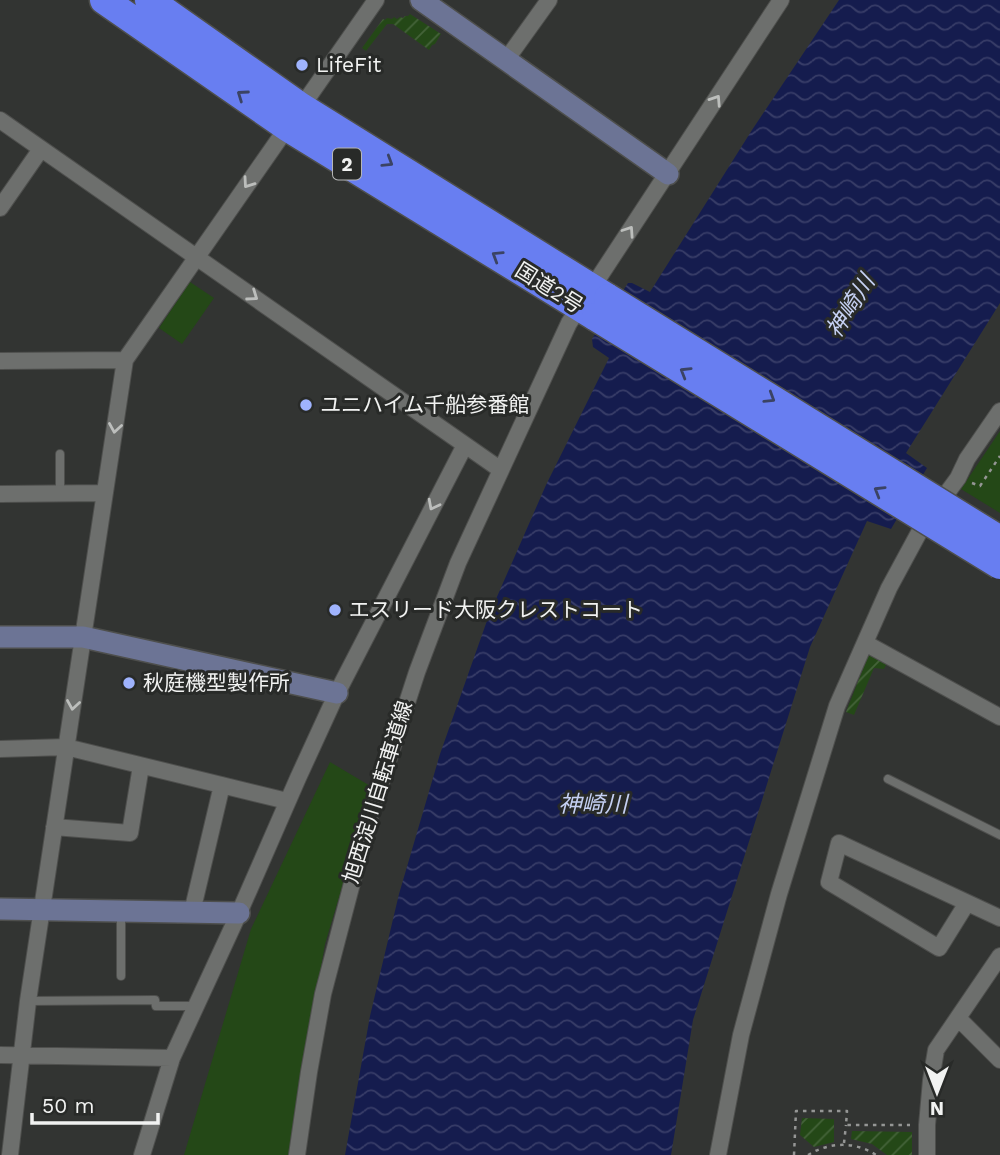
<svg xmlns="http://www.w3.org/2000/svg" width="1000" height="1155" font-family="'Work Sans','Noto Sans JP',sans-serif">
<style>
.park{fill:#244817}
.garden{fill:url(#garden-furrows)}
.water{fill:url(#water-waves)}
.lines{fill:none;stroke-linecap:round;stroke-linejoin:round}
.lane-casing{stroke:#4e4f4d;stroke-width:10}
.street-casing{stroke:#4e4f4d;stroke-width:18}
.secondary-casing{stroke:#4e4f4d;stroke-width:24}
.highway-casing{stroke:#4e4f4d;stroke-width:31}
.path{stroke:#959695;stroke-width:2.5;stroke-dasharray:3.5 5;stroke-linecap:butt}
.lane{stroke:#6d6f6d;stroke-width:8}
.street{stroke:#6d6f6d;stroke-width:16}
.secondary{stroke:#6c7495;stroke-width:21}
.highway{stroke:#687ef1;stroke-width:28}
.highway-bridge-casing{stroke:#4e4f4d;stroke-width:31;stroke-linecap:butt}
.highway-bridge{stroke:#687ef1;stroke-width:28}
.oneway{stroke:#3b4364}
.oneway2{stroke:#bcbebc}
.poi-dot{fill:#9fb3fd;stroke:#282a28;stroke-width:2.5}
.labels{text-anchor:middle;stroke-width:6;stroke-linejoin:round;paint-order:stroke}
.shield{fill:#282a28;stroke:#b5b6b5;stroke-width:2}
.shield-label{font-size:19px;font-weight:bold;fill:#f1f2f1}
.poi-label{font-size:21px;fill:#f1f2f1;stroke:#282a28;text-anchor:start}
.street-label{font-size:21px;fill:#f1f2f1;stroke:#282a28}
.water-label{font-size:23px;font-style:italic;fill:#c5d0f2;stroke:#282a28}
</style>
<defs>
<pattern id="garden-furrows" width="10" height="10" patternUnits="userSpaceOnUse" patternTransform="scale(1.75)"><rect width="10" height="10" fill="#244817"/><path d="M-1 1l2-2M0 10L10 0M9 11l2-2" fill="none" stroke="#446339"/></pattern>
<pattern id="water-waves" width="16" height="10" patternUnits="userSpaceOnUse" patternTransform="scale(1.75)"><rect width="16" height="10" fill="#151c4e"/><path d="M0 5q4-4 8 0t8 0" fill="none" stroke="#383d68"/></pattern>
</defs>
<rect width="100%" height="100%" fill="#323432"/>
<path class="park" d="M190,282L214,298L182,344L159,328Z
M1000,431V513L961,489Z
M330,762L372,787L325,944L289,1155H184L251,929Z"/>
<path class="garden" d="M410,14L441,34L435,44L432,45L429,50L393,24H387L366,51L362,48L383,19L385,20L387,18L392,19L394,17L397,19L400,17L403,18L405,16H408Z
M878,655L888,661L884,669L874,668L854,715L846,712L868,656Z
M802,1118L834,1119V1142L814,1147L800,1135Z
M852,1131L912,1132V1155H887L872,1144L851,1139Z"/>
<path class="water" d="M839,0H1000V303L906,453L927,468L891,529L867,521L810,647L693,1020L671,1155H345L370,1016L399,894L440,754L489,615L546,485L609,358L593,347L592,339L628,283H632L650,292L752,130Z"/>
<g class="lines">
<g class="lane-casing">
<path id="lane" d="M60,454V494
M888,779L1000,835
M121,913V976
M28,1001L155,1000L156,1006H195"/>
</g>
<g class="street-casing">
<path id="street" d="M506,60L549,0
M0,120L501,470
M0,208L41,149
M0,361L125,360
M0,494L105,493
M865,643L1000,717
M0,749L66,747L287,801
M54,827L130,833L141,766
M967,903L939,948L829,882L839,843L1000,918
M192,912L222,785
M958,1018L1000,1060
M0,1055L172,1058
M10,1155L28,1001L125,360L376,0
M142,1155L172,1058L239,913L298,778L337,693L465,445
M297,1155L309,1072L323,994L367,826L417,672L458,563L569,323L781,0
M718,1155L741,1035L779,894L837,706L889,588L922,527L958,478L967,459L1000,411
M927,1155V1125L931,1080L936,1050L1000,956"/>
</g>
<g class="secondary-casing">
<path id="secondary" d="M421,0L668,174
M0,637H83L337,693
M0,909L239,913"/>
</g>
<g class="highway-casing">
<path id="highway" d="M104,0L287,127L596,317
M149,0L301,107L608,298"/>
</g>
<path class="path" d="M972,483L980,486L1000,456
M844,1143L846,1125
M794,1155L796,1111H847L846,1125H910
M808,1155C829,1142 855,1141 876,1155"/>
<use href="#lane" class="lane"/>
<use href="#street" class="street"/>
<use href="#secondary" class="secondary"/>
<use href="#highway" class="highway"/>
<g class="highway-bridge-casing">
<path id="highway-bridge" d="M608,298L1000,540
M596,317L1000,565"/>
</g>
<use href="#highway-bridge" class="highway-bridge"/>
</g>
<defs><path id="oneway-chevron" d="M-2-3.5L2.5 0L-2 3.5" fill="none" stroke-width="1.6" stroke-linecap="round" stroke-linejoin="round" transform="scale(1.75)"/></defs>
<g class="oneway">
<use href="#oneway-chevron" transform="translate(242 95) rotate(-145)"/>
<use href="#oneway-chevron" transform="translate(388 162) rotate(32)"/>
<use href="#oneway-chevron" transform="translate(497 256) rotate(-148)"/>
<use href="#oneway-chevron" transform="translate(685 372) rotate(-149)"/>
<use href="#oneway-chevron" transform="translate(770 398) rotate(32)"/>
<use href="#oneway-chevron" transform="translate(879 491) rotate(-149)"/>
</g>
<g class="oneway2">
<use href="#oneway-chevron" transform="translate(716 100) rotate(-57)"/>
<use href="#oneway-chevron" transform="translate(248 183) rotate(125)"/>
<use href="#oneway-chevron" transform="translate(629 231) rotate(-56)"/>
<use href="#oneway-chevron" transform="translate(253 296) rotate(35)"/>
<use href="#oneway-chevron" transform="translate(115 428) rotate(99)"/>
<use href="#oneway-chevron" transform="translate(433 505) rotate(117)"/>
<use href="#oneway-chevron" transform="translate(73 705) rotate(99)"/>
</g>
<g class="poi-dot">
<circle cx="302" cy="65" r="7"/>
<circle cx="306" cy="405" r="7"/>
<circle cx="335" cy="610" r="7"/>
<circle cx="129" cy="683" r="7"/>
</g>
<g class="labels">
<rect class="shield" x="333" y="148.5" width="28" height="31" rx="5"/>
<g class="shield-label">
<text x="347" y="171">2</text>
</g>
<g class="poi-label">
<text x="316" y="72">LifeFit</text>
<text x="320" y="412">ユニハイム千船参番館</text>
<text x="349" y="617">エスリード大阪クレストコート</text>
<text x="143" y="690">秋庭機型製作所</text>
</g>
<g class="street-label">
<text transform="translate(549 288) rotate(32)" y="7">国道2号</text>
<text transform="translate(378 792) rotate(-73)" y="7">旭西淀川自転車道線</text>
</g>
<g class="water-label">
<text transform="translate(850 306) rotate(-58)" y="8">神崎川</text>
<text x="593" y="812">神崎川</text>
</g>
</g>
<g transform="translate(937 1092) rotate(180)" stroke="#282a28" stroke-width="5" paint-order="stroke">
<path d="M0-5L12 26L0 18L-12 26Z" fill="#f1f2f1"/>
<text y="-10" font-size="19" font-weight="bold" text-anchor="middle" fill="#f1f2f1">N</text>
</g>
<path d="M32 1113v10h126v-10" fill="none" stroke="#f1f2f1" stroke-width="3.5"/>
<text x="42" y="1113" font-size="21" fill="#f1f2f1" stroke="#282a28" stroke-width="5" paint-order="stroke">50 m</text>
</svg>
